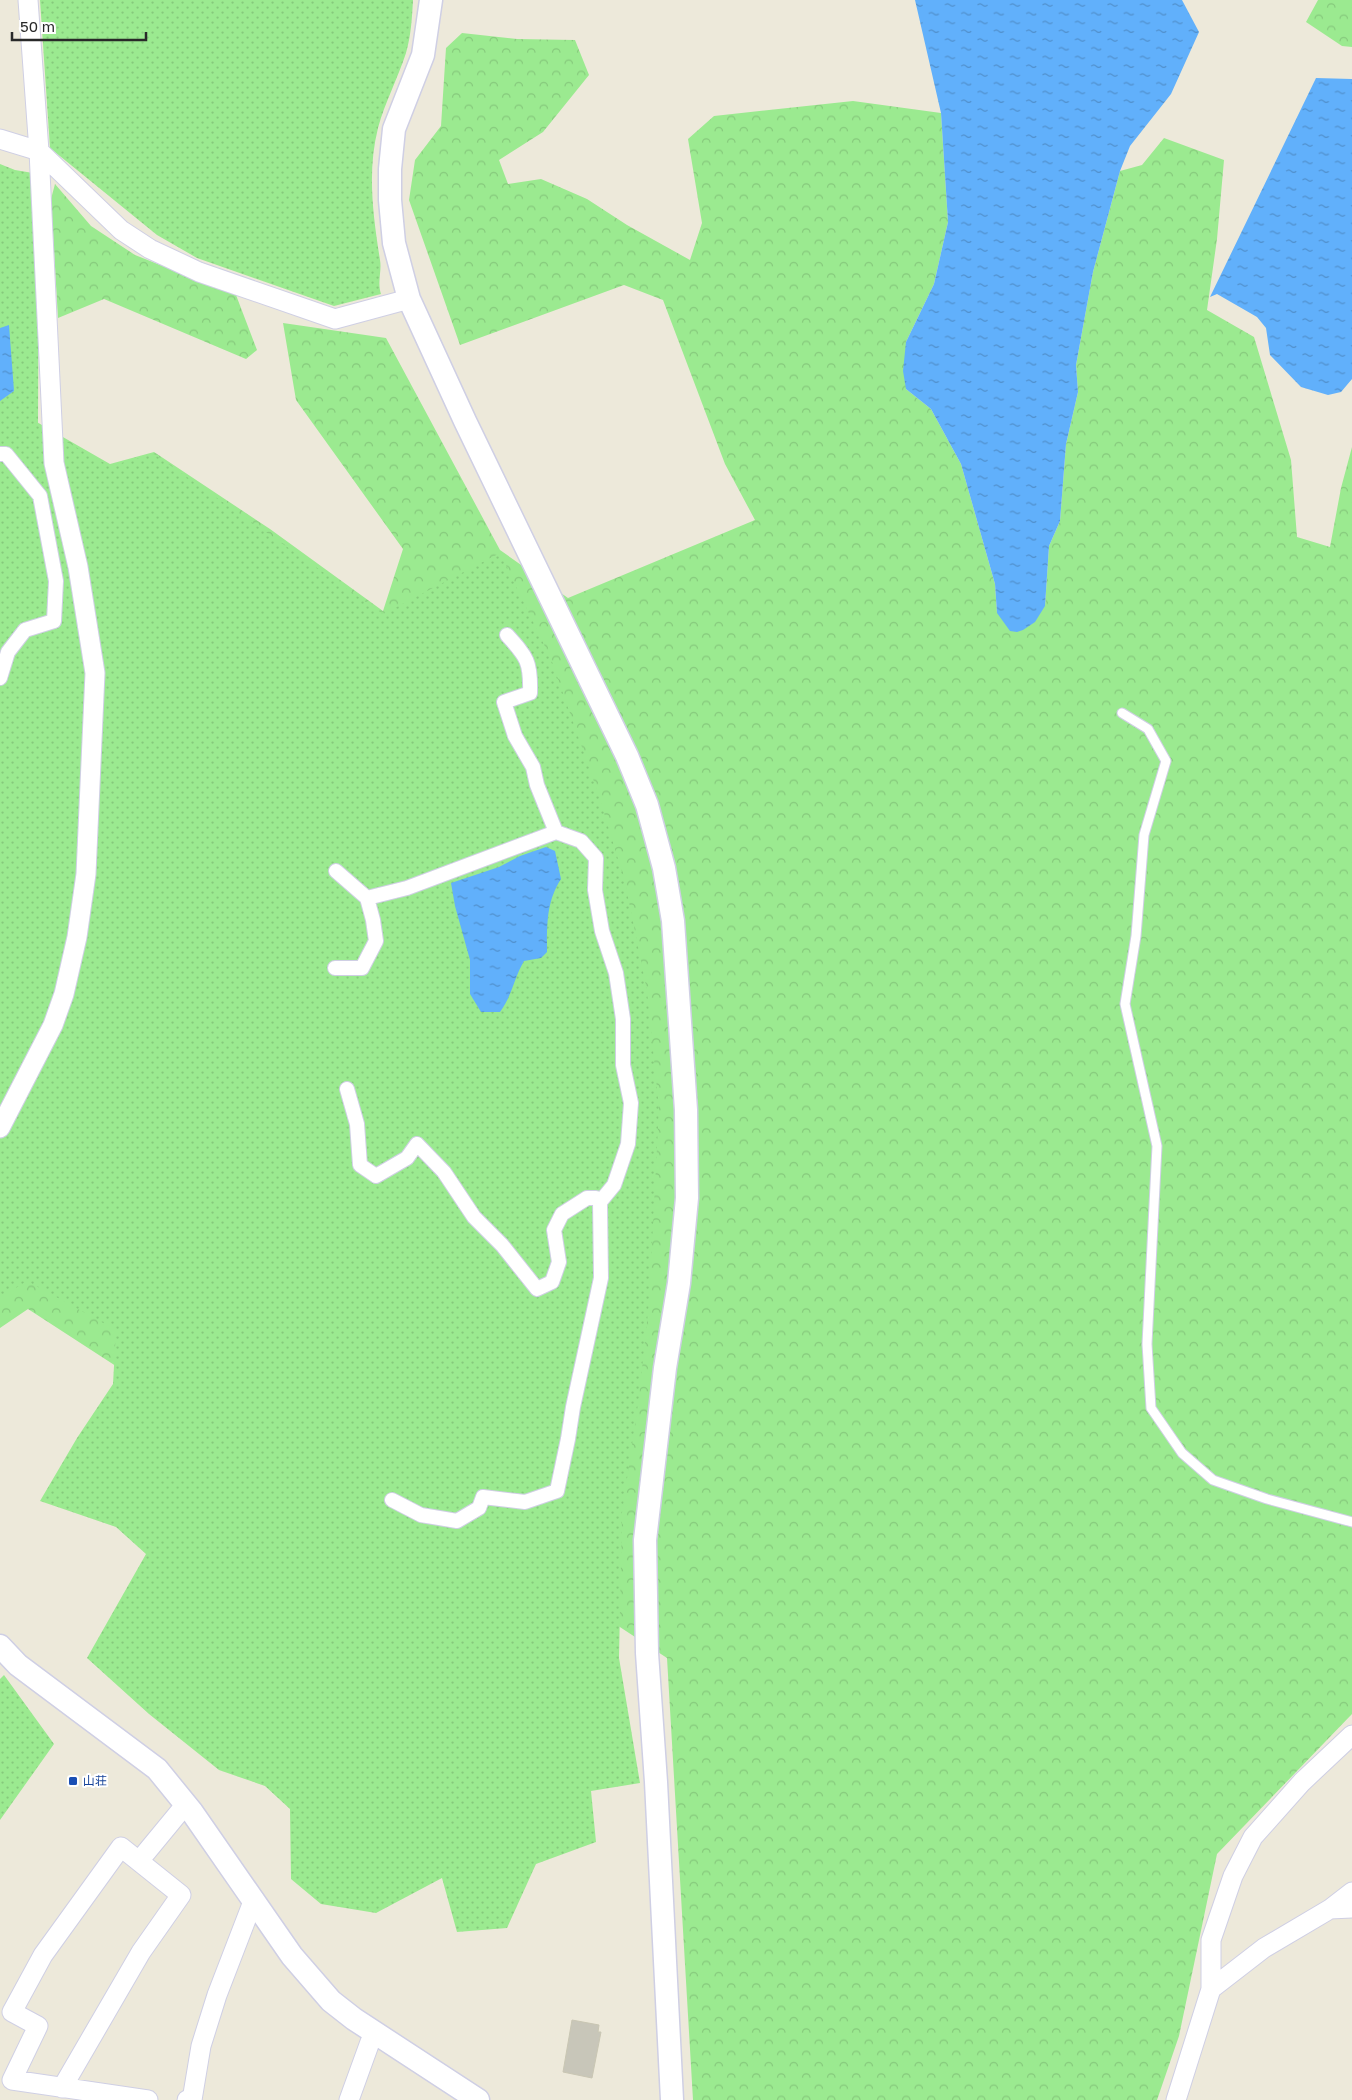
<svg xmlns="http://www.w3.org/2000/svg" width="1352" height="2100" font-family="'Golos Text','Noto Sans JP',sans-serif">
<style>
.forest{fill:url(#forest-crowns)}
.park{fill:url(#park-dots)}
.water{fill:url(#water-ripples)}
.building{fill:#c8c6b9;stroke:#c9c6b3}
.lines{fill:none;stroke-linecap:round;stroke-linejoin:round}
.service-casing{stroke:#cfcfe4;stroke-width:11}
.pedestrian-casing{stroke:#cfcfe4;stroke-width:16}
.minor-casing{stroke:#cfcfe4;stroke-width:21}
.tertiary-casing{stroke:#cfcfe4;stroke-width:25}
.service{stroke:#fff;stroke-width:9}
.pedestrian{stroke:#fff;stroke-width:14}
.minor{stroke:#fff;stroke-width:19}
.tertiary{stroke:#fff;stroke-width:22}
.transit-dot{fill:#1a4fb4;stroke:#fff;stroke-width:2}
.labels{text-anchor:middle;stroke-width:4;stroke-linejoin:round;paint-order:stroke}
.transit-label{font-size:12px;fill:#164399;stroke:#fff;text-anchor:start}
</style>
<defs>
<pattern id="forest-crowns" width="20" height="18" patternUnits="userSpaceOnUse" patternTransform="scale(1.25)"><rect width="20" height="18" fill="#9bea90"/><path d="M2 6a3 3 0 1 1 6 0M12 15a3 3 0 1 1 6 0" fill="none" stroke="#86c97c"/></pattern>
<pattern id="park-dots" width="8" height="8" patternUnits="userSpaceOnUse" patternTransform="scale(1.25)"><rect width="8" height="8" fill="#9bea90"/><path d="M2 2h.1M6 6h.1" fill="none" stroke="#86c97c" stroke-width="1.8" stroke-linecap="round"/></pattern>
<pattern id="water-ripples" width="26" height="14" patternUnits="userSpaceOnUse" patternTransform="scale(1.25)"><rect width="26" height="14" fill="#61b0fb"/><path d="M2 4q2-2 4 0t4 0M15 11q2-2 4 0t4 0" fill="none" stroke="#508fcb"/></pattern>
</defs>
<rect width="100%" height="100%" fill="#ede9da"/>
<path class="forest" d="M1318,0H1352V47L1342,46L1306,22Z
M462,33L517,39L575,40L589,75L543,132L499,160L508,184L541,179L587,199L627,225L690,260L702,223L688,139L714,116L853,101L941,113L948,222L934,284L906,342V389L931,409L961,464L995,584L997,613L1045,606L1049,546L1060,521L1066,444L1078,392L1076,365L1093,272L1120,171L1142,165L1164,138L1224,160L1217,239L1207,310L1254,337L1291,460L1297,537L1330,547L1341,488L1352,447V1714L1217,1854L1179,2036L1157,2100H693L667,1658L591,1608L216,1431L28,1309L0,1328V401L110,464L154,452L270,529L383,611L403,549L296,400L283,323L386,338L500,550L568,598L755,520L725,464L663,300L624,285L460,345L409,200L415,160L441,126L446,48Z
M55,184L91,226L135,255L236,295L257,350L246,359L104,299L58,318L51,199Z"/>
<path class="park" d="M40,0H413C412,18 411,36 406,53C398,78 385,102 378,128C367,171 373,216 380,260C382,271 377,282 381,294L334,306L197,258L157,235L50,148Z
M0,164L15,170L39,174L38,426L110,466L154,454L383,614L500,553L551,659L598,793L625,882L647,991L659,1108L649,1303L639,1397L622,1513L619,1658L640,1783L591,1791L596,1842L536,1864L507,1928L457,1932L442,1878L376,1913L321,1904L291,1879L290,1809L265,1786L219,1770L149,1714L87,1658L146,1554L116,1527L40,1501L77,1438L113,1384L116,1330L27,1281L0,1298Z
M4,1675L54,1744L0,1820V1679Z"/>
<path class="water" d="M915,0H1182L1199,32L1171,94L1130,146L1120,171L1093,272L1076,365L1078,392L1066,444L1060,521L1049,546L1045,606L1035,622L1023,630L1017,632L1010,631L997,613L995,584L961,464L931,409L906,389L903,371L906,342L934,284L948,222L941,113Z
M1316,78L1352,79V379L1341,392L1328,395L1301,387L1270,355L1266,328L1257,317L1217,294L1210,297Z
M9,325L14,391L0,401V328Z
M546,847L555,851L561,879C546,902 547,926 547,952L541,958L524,961C514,978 512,996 500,1012H481L470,994V960L455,906L451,883L499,867L520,856Z"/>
<path class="building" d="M572,2020L599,2025L598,2032H601L592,2078L563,2072Z"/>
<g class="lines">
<g class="service-casing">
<path id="service" d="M1122,713L1148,729L1166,761L1144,835L1136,936L1125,1004L1157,1146L1147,1344L1151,1408L1182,1453L1213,1480L1267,1499L1352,1522"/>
</g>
<g class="pedestrian-casing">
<path id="pedestrian" d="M0,454H6L40,496L56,581L54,621L25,630L8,652L0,678
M507,635C527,657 531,662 530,693L504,702L515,736L533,767L537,785L556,832
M367,898L407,888L556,832L581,841L596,858L595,890L602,931L616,973L623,1019V1065L631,1103L628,1144L614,1185L600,1202L601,1278L573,1407L568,1439L557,1491L525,1502L483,1497L479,1508L457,1521L421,1515L392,1500
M335,968H362L376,941L373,920L367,898L336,871
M347,1089L357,1124L360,1165L376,1176L407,1158L417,1144L444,1172L474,1217L502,1245L537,1289L552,1282L559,1262L554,1230L562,1214L587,1198H596"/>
</g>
<g class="minor-casing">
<path id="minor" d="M0,139L39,151L121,230L150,249L199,272L335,319L409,299
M0,1128L53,1025L64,994L77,937L86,874L95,673L78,567L54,463L39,151L28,0
M139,1861L186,1804
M1330,1909L1352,1892
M1211,1989L1264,1948L1330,1909L1352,1908
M62,2088L141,1952L181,1895L121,1847L43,1955L12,2012L38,2026L12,2080L148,2100
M187,2100H192L201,2046L217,1995L254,1899
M349,2100L370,2042L375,2033
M1176,2100L1211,1989V1940L1233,1876L1253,1837L1302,1782L1352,1735"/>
</g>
<g class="tertiary-casing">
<path id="tertiary" d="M431,0L423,55L394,129L390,169V200L394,243L409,299L465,421L627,756L647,805L664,868L673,921L686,1110L687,1198L679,1283L665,1368L645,1540L647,1653L656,1782L672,2100
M0,1646L18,1665L157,1769L192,1812L292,1956L331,2001L354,2019L478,2100"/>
</g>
<use href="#service" class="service"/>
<use href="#pedestrian" class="pedestrian"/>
<use href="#minor" class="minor"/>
<use href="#tertiary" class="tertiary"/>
</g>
<rect class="transit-dot" x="68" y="1776" width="10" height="10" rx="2.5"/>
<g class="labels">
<g class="transit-label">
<text x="83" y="1785">山荘</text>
</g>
</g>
<path d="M12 32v8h134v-8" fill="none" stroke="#292929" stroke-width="2.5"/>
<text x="20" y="32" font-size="15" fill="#292929" stroke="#ffffff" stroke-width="4" paint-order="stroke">50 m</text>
</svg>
